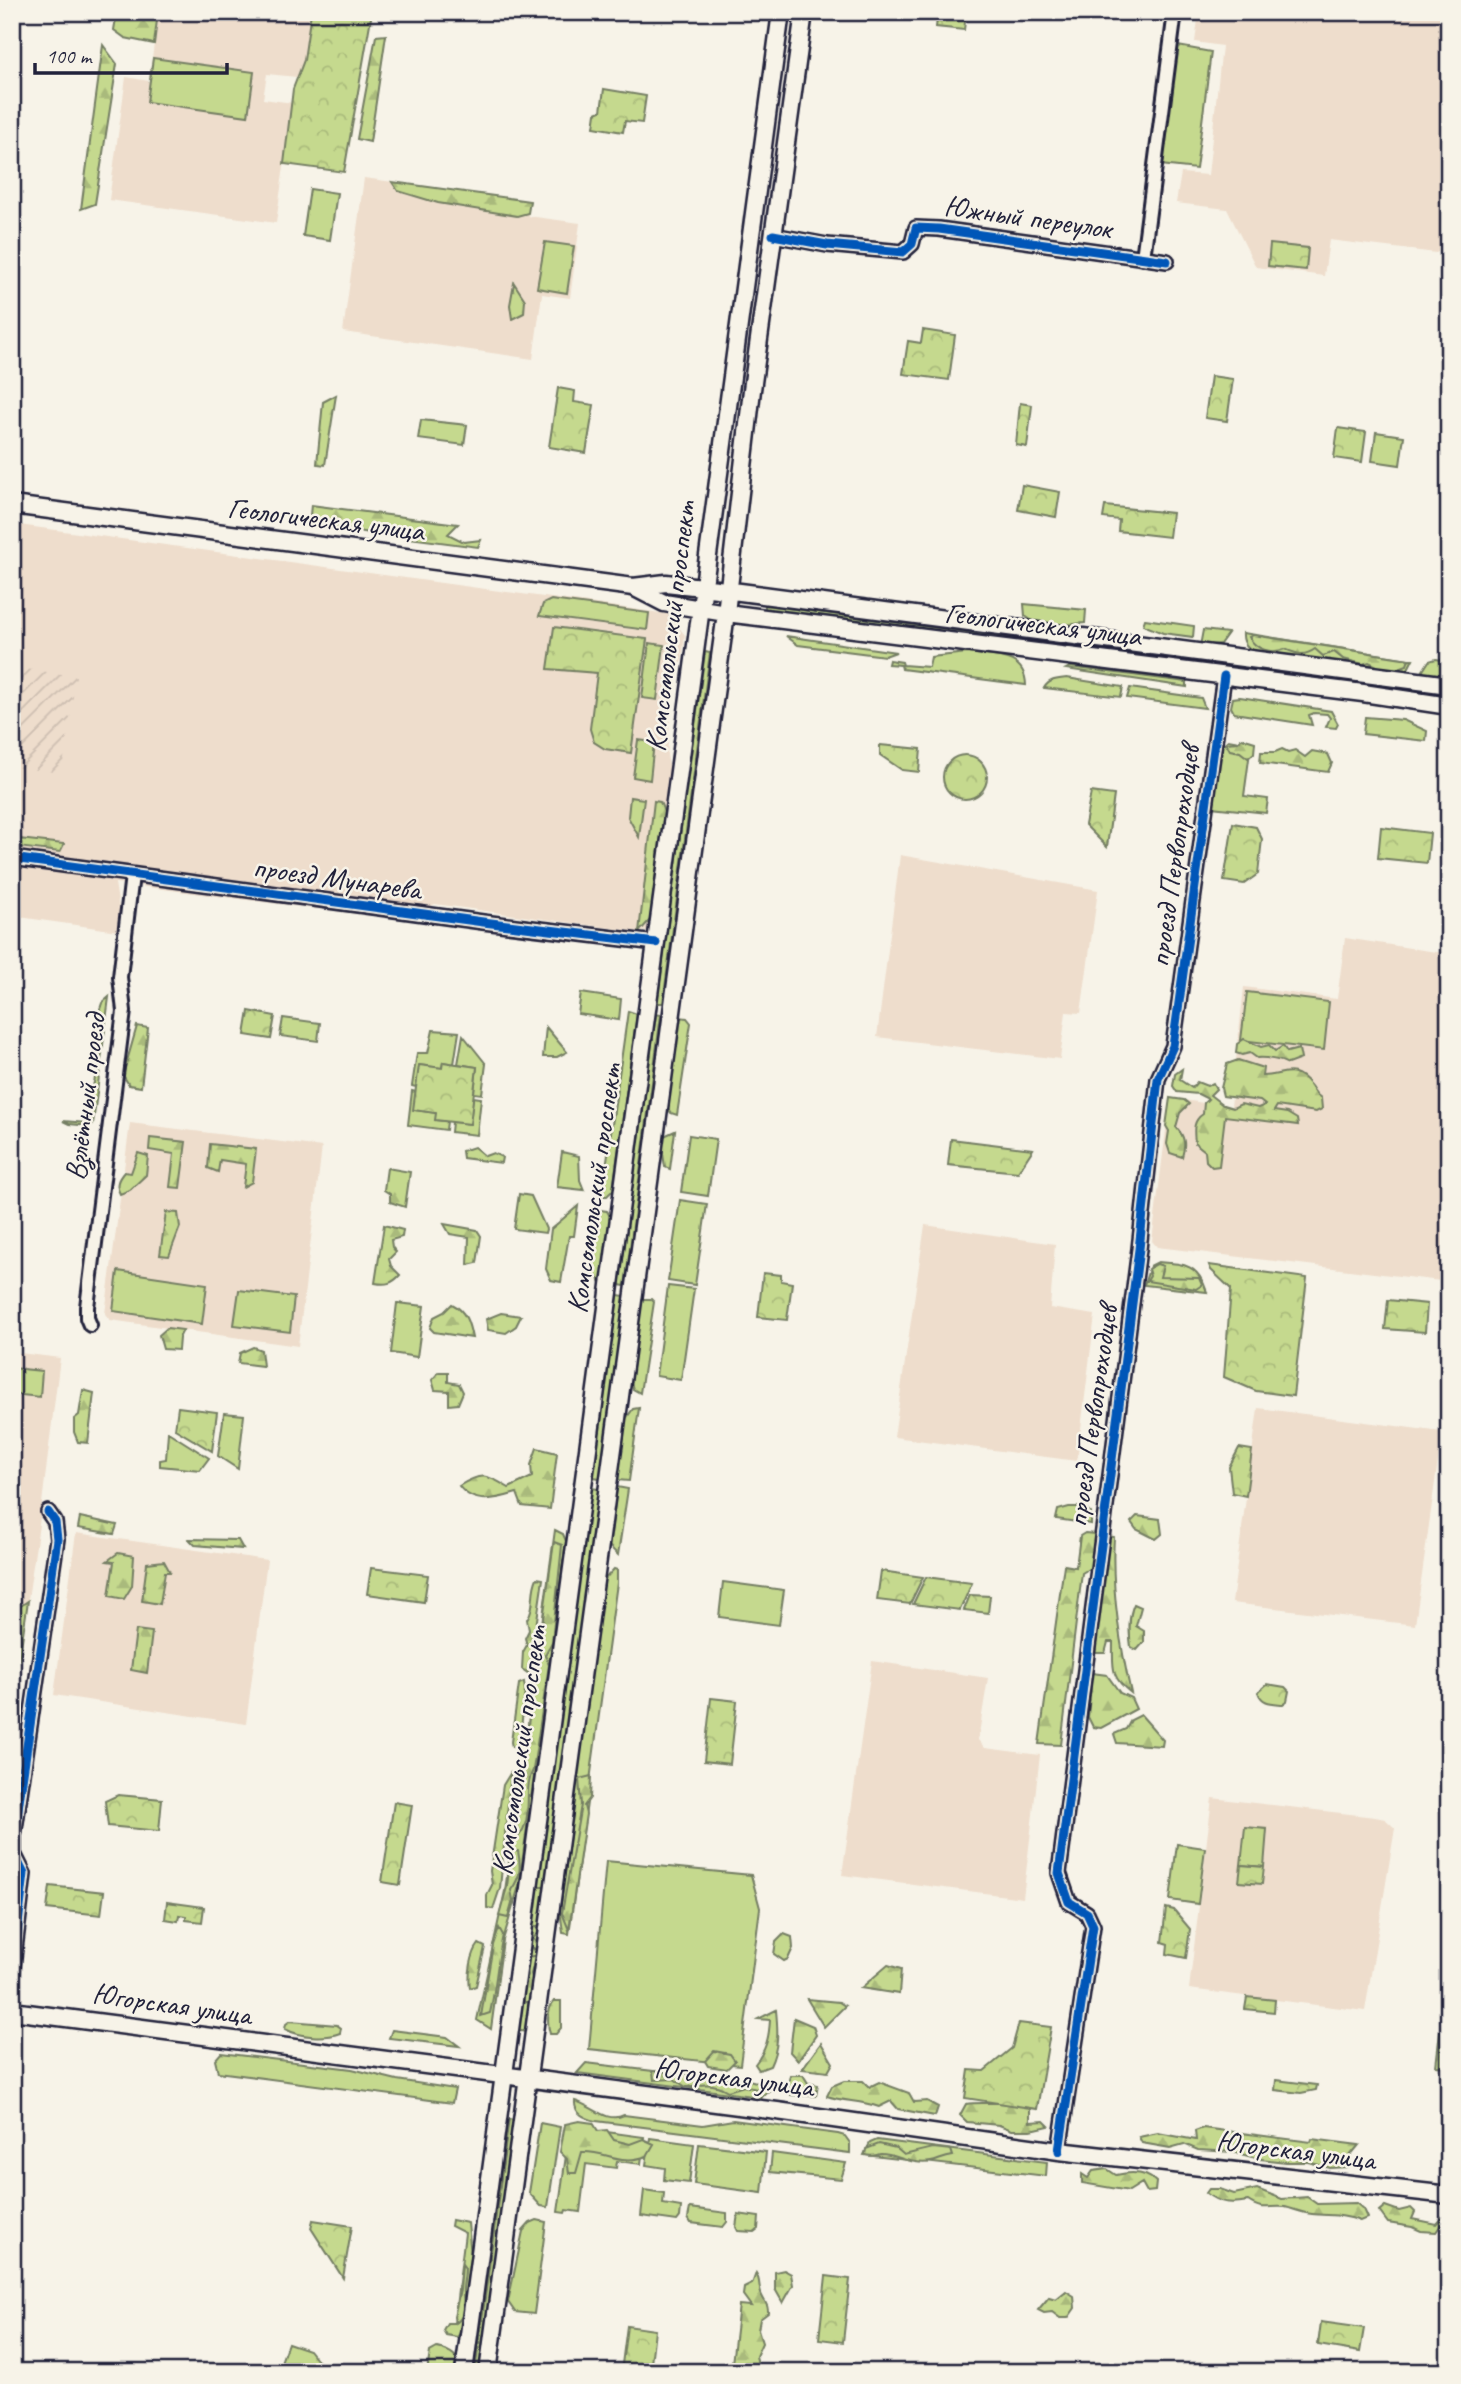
<svg xmlns="http://www.w3.org/2000/svg" width="1461" height="2384" font-family="Caveat,sans-serif">
<style>
.built{fill:#edc}
.industrial{fill:url(#industrial-furrows)}
.grass{fill:#c5d98e;stroke:#747e64;stroke-width:2}
.forest{fill:url(#forest-firs);stroke:#747e64;stroke-width:2}
.park{fill:url(#park-crowns);stroke:#747e64;stroke-width:2}
.lines{fill:none;stroke-linecap:round;stroke-linejoin:round}
.minor-casing{stroke:#22223b;stroke-width:18}
.secondary-casing{stroke:#22223b;stroke-width:21}
.minor{stroke:#f7f3e8;stroke-width:12}
.secondary{stroke:#f7f3e8;stroke-width:16}
.cycleway-casing{stroke:#f7f3e8;stroke-width:13}
.cycleway{stroke:#0057b8;stroke-width:9}
.labels{text-anchor:middle;stroke-width:5;stroke-linejoin:round;paint-order:stroke}
.street-label{font-size:30px;fill:#22223b;stroke:#f7f3e8}
</style>
<defs>
<pattern id="industrial-furrows" width="10" height="10" patternUnits="userSpaceOnUse" patternTransform="scale(1.75)"><rect width="10" height="10" fill="#edc"/><path d="M-1 1l2-2M0 10L10 0M9 11l2-2" fill="none" stroke="#ccbdb0"/></pattern>
<pattern id="forest-firs" width="22" height="20" patternUnits="userSpaceOnUse" patternTransform="scale(1.75)"><rect width="22" height="20" fill="#c5d98e"/><path d="M5 1l3.5 6h-7zM16 11l3.5 6h-7z" fill="#a9ba7b"/></pattern>
<pattern id="park-crowns" width="20" height="18" patternUnits="userSpaceOnUse" patternTransform="scale(1.75)"><rect width="20" height="18" fill="#c5d98e"/><path d="M2 6a3 3 0 1 1 6 0M12 15a3 3 0 1 1 6 0" fill="none" stroke="#a9ba7b"/></pattern>
</defs>
<rect width="100%" height="100%" fill="#f7f3e8"/>
<filter id="ink" filterUnits="userSpaceOnUse"><feTurbulence type="fractalNoise" baseFrequency=".0143" numOctaves="2"/><feDisplacementMap in="SourceGraphic" scale="14" xChannelSelector="R" yChannelSelector="G"/><feConvolveMatrix kernelMatrix="1 2 1 2 8 2 1 2 1" color-interpolation-filters="sRGB"/></filter>
<g filter="url(#ink)">
<path class="built" d="M117,12H311L304,60L297,77L267,74L263,99L293,103L276,223L109,200L126,77L149,81L154,44L125,38L114,30Z
M1199,12H1449V245L1436,253L1329,240L1324,276L1256,267L1227,209L1176,203L1181,173L1208,175L1222,46L1195,42Z
M364,178L530,201L528,216L580,223L570,298L542,294L533,359L343,332Z
M12,524L668,614L685,635L682,660L673,682L667,755L671,777L651,925L647,931L639,932L435,904L404,920L115,883L120,915L118,931L12,916Z
M900,855L1098,890L1081,1013L1066,1012L1060,1059L877,1037Z
M1345,938L1449,954V1282L1157,1247L1152,1241L1170,1098L1231,1107L1244,987L1337,999Z
M130,1123L322,1147L298,1346L110,1320L105,1314Z
M925,1225L1055,1244L1050,1308L1095,1315L1077,1461L894,1437Z
M12,1352L60,1358L41,1511L19,1660L12,1659Z
M1258,1408L1442,1432L1415,1625L1232,1603Z
M76,1533L267,1560L246,1724L54,1695Z
M872,1661L988,1678L978,1740L985,1748L1040,1755L1023,1898L842,1875Z
M1212,1798L1375,1817L1385,1819L1395,1828L1365,2011L1189,1989Z"/>
<path class="industrial" d="M12,667L76,676L62,773L12,767Z"/>
<path class="grass" d="M1178,46L1211,52L1196,169L1161,165Z
M153,58L254,72L248,116L147,102Z
M310,189L337,193L330,240L303,236Z
M545,242L574,246L567,293L537,288Z
M421,420L467,425L464,445L418,439Z
M1376,432L1404,436L1400,465L1372,461Z
M551,600L649,613L647,630L539,616L543,604Z
M1024,604L1086,610L1085,623C1065,625 1041,629 1025,616Z
M765,605L1187,661L1186,664L765,610Z
M1145,619L1194,626L1193,637L1163,633L1143,625Z
M1203,630L1228,633L1220,644L1200,646Z
M1243,633L1409,659H1413L1407,671L1401,672L1263,654C1252,651 1242,647 1243,633Z
M786,636L896,652L885,656L798,645Z
M649,643L664,645L657,700L642,698Z
M705,652L710,653L663,1003H657Z
M967,653C991,657 1025,652 1026,685L902,669L901,665L888,664L889,660L902,662L903,665L929,667L931,657Z
M1436,659L1449,661V679L1425,675L1422,672L1429,661Z
M1070,667L1187,682V687L1066,669Z
M1067,678L1123,687L1121,697L1044,688C1050,679 1057,679 1067,678Z
M1130,688L1201,698L1205,708L1127,698Z
M1240,697L1331,711L1338,724L1336,728L1326,727L1330,718L1327,714L1314,713L1309,715L1312,725L1234,713L1231,707L1233,698Z
M1365,717L1403,720L1427,731L1426,741L1363,734Z
M638,740L654,742L650,780L633,777Z
M1228,740L1251,744L1244,796L1268,799L1266,813L1212,807L1221,746Z
M630,797L644,799L639,837L628,817Z
M1247,992L1329,1002L1324,1050L1241,1040Z
M581,993L621,999L619,1020L578,1014Z
M109,997L93,1124L90,1126L69,1124L63,1121L87,1123V1110L95,1078L99,1012L102,1003Z
M628,1011L637,1014L613,1190L607,1196H602Z
M656,1014L661,1015L625,1286L619,1285Z
M679,1017L687,1018L691,1023L677,1115L671,1113L667,1107Z
M283,1018L320,1023L318,1041L280,1036Z
M546,1027L567,1052L557,1057H543Z
M433,1030L459,1032L454,1064L443,1062L442,1068L420,1065L416,1087L412,1086L417,1053H428Z
M463,1035L486,1064L482,1094L474,1093L477,1067L458,1064Z
M412,1091L416,1092L414,1110L436,1113V1120L447,1121L446,1130L408,1125Z
M473,1097L481,1098L477,1135L451,1132L452,1122L470,1124Z
M675,1131L670,1169L665,1167L662,1147L664,1136Z
M689,1135L716,1139L708,1196L681,1192Z
M562,1152L579,1156L580,1180L584,1190L557,1187Z
M519,1194L531,1196L546,1229L545,1233L514,1229Z
M680,1200L707,1204L695,1285L668,1281Z
M578,1206L574,1236H569L561,1282L551,1280L546,1269L551,1229Z
M600,1210L607,1211L611,1218L601,1283L592,1270Z
M1158,1262C1185,1264 1198,1264 1207,1292L1144,1285L1150,1266Z
M118,1271L207,1284L202,1324L113,1311Z
M668,1286L694,1289L681,1380L656,1376Z
M239,1290L294,1297L290,1332L234,1325Z
M618,1295L625,1296L600,1478L593,1477Z
M642,1299H651L654,1302L640,1393L633,1389L631,1383Z
M397,1303L424,1306L417,1357L391,1353Z
M12,1368L42,1371L40,1397L12,1394Z
M639,1408L629,1481L617,1480L625,1420L633,1409Z
M224,1413L244,1415L238,1469L218,1456Z
M168,1432L209,1458L200,1470L160,1466V1460L166,1459Z
M617,1487L628,1489L618,1555L609,1546Z
M591,1488L599,1489L525,2032L517,2030Z
M555,1530L563,1534L566,1541L519,1886L503,1940L491,2029L477,2020L505,1891Z
M614,1569L617,1570V1583L569,1934L563,1933L560,1910L603,1581Z
M723,1582L784,1590L779,1625L719,1617Z
M1245,1827L1267,1829L1264,1867L1241,1865Z
M1177,1844L1205,1848L1198,1904L1170,1900Z
M606,1861L751,1875L760,1908L740,2065L589,2049Z
M290,2021L337,2025L341,2028L340,2033C325,2039 300,2037 285,2029L286,2024Z
M392,2030L447,2037L459,2046L389,2038Z
M221,2053L352,2069L397,2080L455,2089L452,2103L218,2072L215,2060Z
M586,2063L771,2085L770,2090L760,2097L577,2073Z
M575,2101C591,2105 607,2124 624,2115L703,2125L733,2120L838,2134L845,2136L850,2143V2153L596,2121C585,2118 574,2114 575,2101Z
M509,2119L514,2120L480,2372H475Z
M540,2123L560,2127L548,2207L541,2206L529,2193Z
M570,2127L644,2137L641,2164L617,2161L616,2168L586,2164L580,2212L566,2210L565,2213L558,2212Z
M650,2138L694,2144L689,2183L664,2180L665,2168L646,2165Z
M877,2140L1047,2162L1046,2176L864,2155L870,2143Z
M699,2144L766,2152L762,2193L694,2184Z
M772,2153L846,2163L841,2179L770,2172Z
M644,2190L664,2193L663,2204L681,2207L680,2217L677,2221L641,2216Z
M690,2208L727,2213V2222L723,2227L691,2223L688,2218Z
M738,2214L759,2217L758,2229L754,2232L738,2231L736,2227Z
M452,2220L468,2223L471,2256L461,2332L457,2337L446,2335L443,2330L447,2323H454L465,2233L451,2226Z
M537,2220L546,2222L534,2314L515,2312L508,2302L523,2231L530,2223Z
M437,2348C451,2351 460,2355 458,2372H427L430,2352Z"/>
<path class="forest" d="M117,12H158L154,44L125,38L114,30Z
M386,35L370,142L357,139L376,36Z
M103,45L117,64L95,204L81,209Z
M392,182L530,201L528,213L517,216L438,203L398,191Z
M514,283L525,300L524,313L512,319L510,305Z
M336,395L325,465L317,464L323,402Z
M311,505L458,524L448,534L464,542L481,540L478,547L309,525Z
M1253,635L1409,659L1407,665L1396,669L1379,667L1369,662L1363,664L1343,659L1334,652L1323,656L1315,649C1304,657 1297,654 1285,649C1271,654 1256,650 1249,637Z
M1242,738L1255,742L1254,753L1248,758L1240,752L1230,750L1226,743L1238,742Z
M1282,749L1288,752L1295,750L1305,757L1312,751L1328,754L1332,763L1328,772L1260,763L1261,752H1275Z
M654,801L660,802L664,812L650,920L639,932Z
M19,839L64,844L60,852L17,847Z
M137,1026L148,1028L141,1087L129,1085L123,1075Z
M1244,1039L1261,1047L1269,1045L1275,1051L1283,1046L1287,1052L1299,1049L1301,1059L1288,1064C1281,1060 1265,1057 1257,1058L1250,1053L1242,1055L1236,1053L1237,1044Z
M1238,1060L1263,1068L1262,1076C1284,1076 1293,1063 1310,1085C1315,1091 1314,1094 1321,1098L1322,1109L1316,1112L1277,1106L1274,1111L1287,1113L1297,1119L1298,1125L1225,1116L1219,1166L1212,1167L1206,1161L1205,1151L1195,1143C1194,1131 1192,1121 1203,1114L1204,1103L1208,1099L1198,1094L1177,1092L1173,1086L1175,1074L1182,1069L1180,1080L1192,1088L1197,1082L1207,1086L1213,1083L1216,1089L1210,1095L1223,1105L1233,1108L1241,1104L1258,1108L1265,1105L1260,1101L1223,1096L1221,1088L1227,1064Z
M1170,1098L1184,1100L1189,1104L1180,1113L1176,1127C1185,1137 1186,1144 1182,1157L1170,1153L1167,1144L1169,1131L1166,1126Z
M150,1138L186,1142L180,1188L170,1187L174,1154L149,1150Z
M210,1144L256,1149L252,1182L243,1187L246,1164L220,1160L218,1172L208,1168Z
M474,1147L485,1156L493,1153L502,1157L501,1163L463,1158L462,1151Z
M138,1153L148,1156L146,1175L130,1190L120,1194C115,1185 118,1179 124,1172L131,1173Z
M387,1168L410,1172L405,1207L390,1202V1194L384,1190Z
M166,1212L178,1213L180,1227L169,1256L160,1255Z
M444,1224L477,1230L481,1236L477,1263L468,1265L469,1237L450,1234Z
M384,1225L403,1230L402,1237L391,1240L392,1247L396,1252L389,1259L391,1266L400,1275C392,1284 386,1285 375,1283Z
M1157,1264L1163,1266L1160,1277L1199,1278L1202,1285L1196,1289L1147,1281L1150,1276L1148,1269Z
M452,1304C466,1311 469,1323 472,1338L434,1332L430,1328L434,1317L444,1312Z
M501,1313L521,1316L516,1326L506,1333L488,1330L486,1319Z
M167,1328L183,1330L179,1338L178,1350L163,1349L159,1335Z
M253,1347L261,1350L263,1366L238,1363L240,1353Z
M439,1372H448V1382L459,1384L463,1392L458,1404L449,1405V1391L435,1390L432,1380Z
M83,1390L94,1393L88,1443L78,1442L74,1432V1419L79,1415Z
M537,1448L557,1453L550,1509L522,1506L517,1493C497,1499 474,1506 459,1486C481,1472 487,1474 509,1488L532,1477L531,1465Z
M1069,1507H1084L1091,1513V1524L1056,1519L1058,1510Z
M1137,1516L1160,1519L1162,1534L1156,1539L1136,1529L1131,1522Z
M80,1517L117,1525L114,1534L78,1528Z
M1085,1533L1095,1534L1099,1538L1095,1565L1082,1573L1061,1745L1039,1744L1064,1565L1076,1567L1080,1536Z
M1108,1536L1114,1537C1111,1587 1120,1645 1131,1693C1110,1677 1113,1667 1113,1642H1108L1105,1653H1095Z
M189,1539L238,1540L243,1549L195,1545Z
M554,1542L562,1545L552,1642L545,1655L549,1665L533,1770C522,1791 535,1818 518,1837L516,1829L525,1746Z
M118,1553L134,1556L132,1586L124,1599L109,1596L114,1562L107,1561Z
M164,1561L170,1572H165L160,1604L142,1601L147,1563Z
M537,1578L543,1579L529,1674L522,1669L523,1652L527,1645L525,1638L529,1630L527,1619C536,1606 530,1593 537,1578Z
M28,1601L19,1660L12,1659V1612Z
M1134,1604L1141,1607L1136,1626L1144,1631V1642L1137,1650L1131,1647C1129,1632 1128,1617 1134,1604Z
M136,1630L152,1632L147,1673L131,1670Z
M1092,1673L1107,1675L1120,1693L1131,1698L1136,1709L1101,1728L1093,1727L1088,1717Z
M524,1682L525,1690L519,1749L512,1747L511,1742L519,1684Z
M1141,1715L1163,1740L1162,1746L1117,1743L1114,1734L1126,1729L1131,1720Z
M511,1772L500,1888L493,1909L487,1908V1895L492,1885L490,1871L503,1785Z
M591,1776L590,1798L584,1806L586,1814L569,1930L562,1913L581,1805L579,1779Z
M518,1851C521,1866 521,1877 511,1890L513,1900L508,1918L499,1916L507,1887L511,1852Z
M536,1886H544V1906L541,1924L536,1927L539,1933L533,1938L537,1945L534,1951L528,1941L533,1925Z
M499,1928L503,1935C497,1961 496,1987 490,2013L481,2016L493,1945Z
M784,1934L792,1937L793,1948L788,1959L784,1961L774,1954L776,1942Z
M479,1944L485,1947L476,1986L470,1988C468,1975 471,1954 479,1944Z
M536,1955L531,1974L534,1985L531,1999L525,2003L521,1995L528,1975L525,1966L529,1957Z
M888,1965L901,1969L899,1994L861,1988Z
M807,1999L839,2002L845,2006L824,2027Z
M554,2001H561V2028L556,2034H550C547,2024 547,2009 554,2001Z
M776,2010C778,2031 779,2047 770,2066L759,2070L755,2064C766,2050 769,2038 770,2020L758,2019Z
M794,2018L813,2026L816,2035L798,2061L790,2052Z
M821,2043L833,2063L828,2072L802,2069Z
M714,2051L730,2054L735,2061L727,2069L708,2066L705,2061Z
M653,2071L749,2080L767,2085L761,2090L744,2086L728,2091C713,2082 702,2084 686,2087L674,2079L654,2080Z
M790,2075H803L808,2083L818,2085L816,2096L791,2095L788,2085Z
M844,2081H863L869,2087L879,2082L909,2093L914,2102L927,2101L938,2107L935,2116L898,2109L891,2101L879,2107C860,2100 845,2102 827,2096L832,2086Z
M1016,2100L1030,2107V2122L1044,2121L1049,2126L1031,2130H1012L999,2125L967,2122L960,2115L966,2104C984,2101 999,2106 1016,2100Z
M579,2121L593,2123L598,2131L607,2130L614,2140L630,2144L643,2139L654,2144L647,2156C619,2166 608,2151 582,2152L576,2173H569L567,2159L560,2152L565,2124Z
M1203,2128L1311,2142L1312,2139L1359,2145L1349,2157L1347,2167L1330,2168L1308,2162H1286L1260,2159L1233,2152L1198,2150L1184,2144L1170,2148L1142,2143L1139,2137L1158,2133L1196,2140L1195,2131Z
M879,2144L896,2148L904,2155L933,2148L951,2150L953,2156C943,2157 938,2161 931,2162C913,2166 896,2154 881,2154C875,2155 873,2157 865,2155L866,2149Z
M1107,2169L1116,2175C1129,2172 1146,2171 1156,2182L1155,2191L1147,2192L1142,2183L1129,2191L1082,2183V2174L1088,2178L1093,2171Z
M1209,2189H1220L1234,2194L1257,2189L1282,2199L1307,2197L1317,2204L1356,2203L1363,2209L1367,2218L1360,2221C1344,2214 1328,2216 1312,2214C1302,2213 1294,2209 1285,2207C1269,2205 1264,2212 1248,2201C1232,2204 1219,2204 1206,2193Z
M1385,2206L1399,2211L1411,2208L1415,2212L1412,2219L1436,2224L1443,2216H1449V2227L1441,2225L1436,2232L1421,2231L1412,2227L1388,2223L1379,2211Z
M462,2264L465,2268C465,2276 463,2284 463,2291C463,2303 467,2315 456,2323L454,2317L460,2290Z
M784,2270L791,2274L793,2285L783,2303L775,2289V2272Z
M756,2273C761,2281 758,2288 762,2296C765,2303 769,2305 768,2313L760,2319L758,2330L762,2343L756,2356L760,2372H731L739,2305L751,2306L743,2295L744,2288L752,2284Z
M1066,2291L1074,2296L1075,2308L1068,2318H1060L1052,2312L1044,2313L1038,2310L1049,2297L1056,2299Z
M288,2343L309,2350L320,2364L293,2370L280,2365Z"/>
<path class="park" d="M311,12H372L344,172L284,164L293,89L304,60Z
M938,12L966,14L964,30L936,27Z
M604,89L646,96L642,123L625,121L623,132L594,127L596,113L601,111Z
M1270,244L1308,248L1306,270L1268,266Z
M923,330L955,335L949,380L903,374L908,341L921,343Z
M1211,376L1233,379L1227,421L1205,418Z
M558,388L575,391L574,402L594,405L586,453L549,447Z
M1020,403L1032,405L1027,447L1016,445Z
M1338,428L1366,432L1362,462L1334,458Z
M1022,485L1060,492L1056,517L1018,510Z
M1105,506L1172,513L1169,537L1118,531L1119,520L1103,518Z
M554,627L647,639L631,753L605,749L594,742L590,729L597,673L548,669Z
M880,745L921,749L919,772L902,770L880,755Z
M943 777a22 22 0 1 1 44 0a22 22 0 1 1-44 0Z
M1091,792L1114,795L1107,847L1085,825Z
M1233,823L1256,827L1262,839L1258,874L1244,884L1224,881Z
M1381,827L1430,833L1427,863L1378,858Z
M249,1011L275,1016L271,1039L245,1035Z
M443,1062L477,1067L470,1124L435,1120L436,1113L413,1110L419,1065L442,1068Z
M951,1139L1033,1149L1018,1172L948,1165Z
M1209,1265L1307,1278L1293,1396L1256,1391L1224,1377L1231,1289L1211,1270Z
M763,1273L781,1275V1281L792,1283L787,1320L758,1317Z
M1388,1300L1427,1304L1425,1332L1385,1329Z
M178,1407L217,1412L212,1451L175,1429Z
M1239,1448L1252,1450L1246,1496L1232,1493L1229,1467Z
M371,1568L428,1575L424,1602L367,1594Z
M881,1571L923,1577L910,1604L877,1600Z
M926,1577L972,1583L960,1610L913,1604Z
M970,1595L990,1596L988,1613L964,1610Z
M1267,1684L1285,1687L1289,1691L1287,1701L1283,1704C1272,1703 1262,1704 1258,1692Z
M711,1698L737,1701L730,1764L704,1761Z
M118,1795L162,1799L159,1831L108,1826L105,1801Z
M394,1802L412,1805L400,1885L382,1882Z
M1241,1865L1264,1867L1262,1884L1239,1882Z
M50,1886L104,1892L101,1915L47,1909Z
M167,1902L204,1907L202,1922L186,1920V1916L179,1915L178,1921L165,1919Z
M1166,1908L1174,1910L1190,1929L1186,1958L1167,1954L1168,1944L1162,1942Z
M1247,1997L1275,2000L1274,2012L1245,2009Z
M1019,2023L1051,2027L1037,2109L965,2098L969,2070L984,2071L1012,2048Z
M1440,2031L1449,2032L1447,2067L1436,2066Z
M1276,2080L1317,2085L1316,2090L1301,2093L1275,2090Z
M313,2220L352,2226L343,2278L311,2228Z
M826,2276L850,2279L843,2342L819,2339Z
M1321,2322L1364,2328L1360,2352L1318,2345Z
M627,2326L655,2330L650,2372H621Z"/>
<g class="lines">
<g class="minor-casing">
<path id="minor" d="M773,235L827,245L903,252L912,244L916,228L939,229L1167,261
M1143,258L1175,12
M12,858L483,922L656,943
M90,1325L87,1318V1307L124,1011L120,977L132,875
M12,1974L24,1874L14,1854V1836L57,1539L55,1522L48,1512
M1059,2151L1093,1926L1087,1913L1069,1902L1059,1873L1139,1249L1158,1079L1173,1046L1224,676"/>
</g>
<g class="secondary-casing">
<path id="secondary" d="M12,505L633,587L666,583L702,587L1449,685
M633,587L664,603L726,613L1363,693L1449,706
M12,2011L777,2111L1059,2151L1449,2195
M464,2372L781,12
M488,2372L726,613L752,390L804,12"/>
</g>
<use href="#minor" class="minor"/>
<use href="#secondary" class="secondary"/>
<g class="cycleway-casing">
<path id="cycleway" d="M773,235L827,245L903,252L912,244L916,228L939,229L1167,261
M12,858L483,922L656,943
M12,1974L24,1874L14,1854V1836L57,1539L55,1522L48,1512
M1059,2151L1093,1926L1087,1913L1069,1902L1059,1873L1139,1249L1158,1079L1173,1046L1224,676"/>
</g>
<use href="#cycleway" class="cycleway"/>
</g>
</g>
<g class="labels">
<g class="street-label">
<text transform="translate(1028 217) rotate(8)" y="10">Южный переулок</text>
<text transform="translate(326 519) rotate(7)" y="10">Геологическая улица</text>
<text transform="translate(1043 624) rotate(7)" y="10">Геологическая улица</text>
<text transform="translate(670 626) rotate(-83)" y="10">Комсомольский проспект</text>
<text transform="translate(1174 856) rotate(-82)" y="10">проезд Первопроходцев</text>
<text transform="translate(337 878) rotate(8)" y="10">проезд Мунарева</text>
<text transform="translate(85 1097) rotate(-83)" y="10">Взлётный проезд</text>
<text transform="translate(594 1188) rotate(-82)" y="10">Комсомольский проспект</text>
<text transform="translate(1092 1416) rotate(-82)" y="10">проезд Первопроходцев</text>
<text transform="translate(519 1750) rotate(-82)" y="10">Комсомольский проспект</text>
<text transform="translate(172 2004) rotate(8)" y="10">Югорская улица</text>
<text transform="translate(734 2077) rotate(7)" y="10">Югорская улица</text>
<text transform="translate(1296 2150) rotate(7)" y="10">Югорская улица</text>
</g>
</g>
<rect width="1461" height="2384" fill="none" stroke="#f7f3e8" stroke-width="42"/>
<rect x="21" y="21" width="1419" height="2342" fill="none" stroke="#22223b" stroke-width="2.5" filter="url(#ink)"/>
<path d="M35 63v10h192v-10" fill="none" stroke="#22223b" stroke-width="3.5"/>
<text x="46" y="63" font-size="21" fill="#22223b" stroke="#f7f3e8" stroke-width="5" paint-order="stroke">100 m</text>
</svg>
